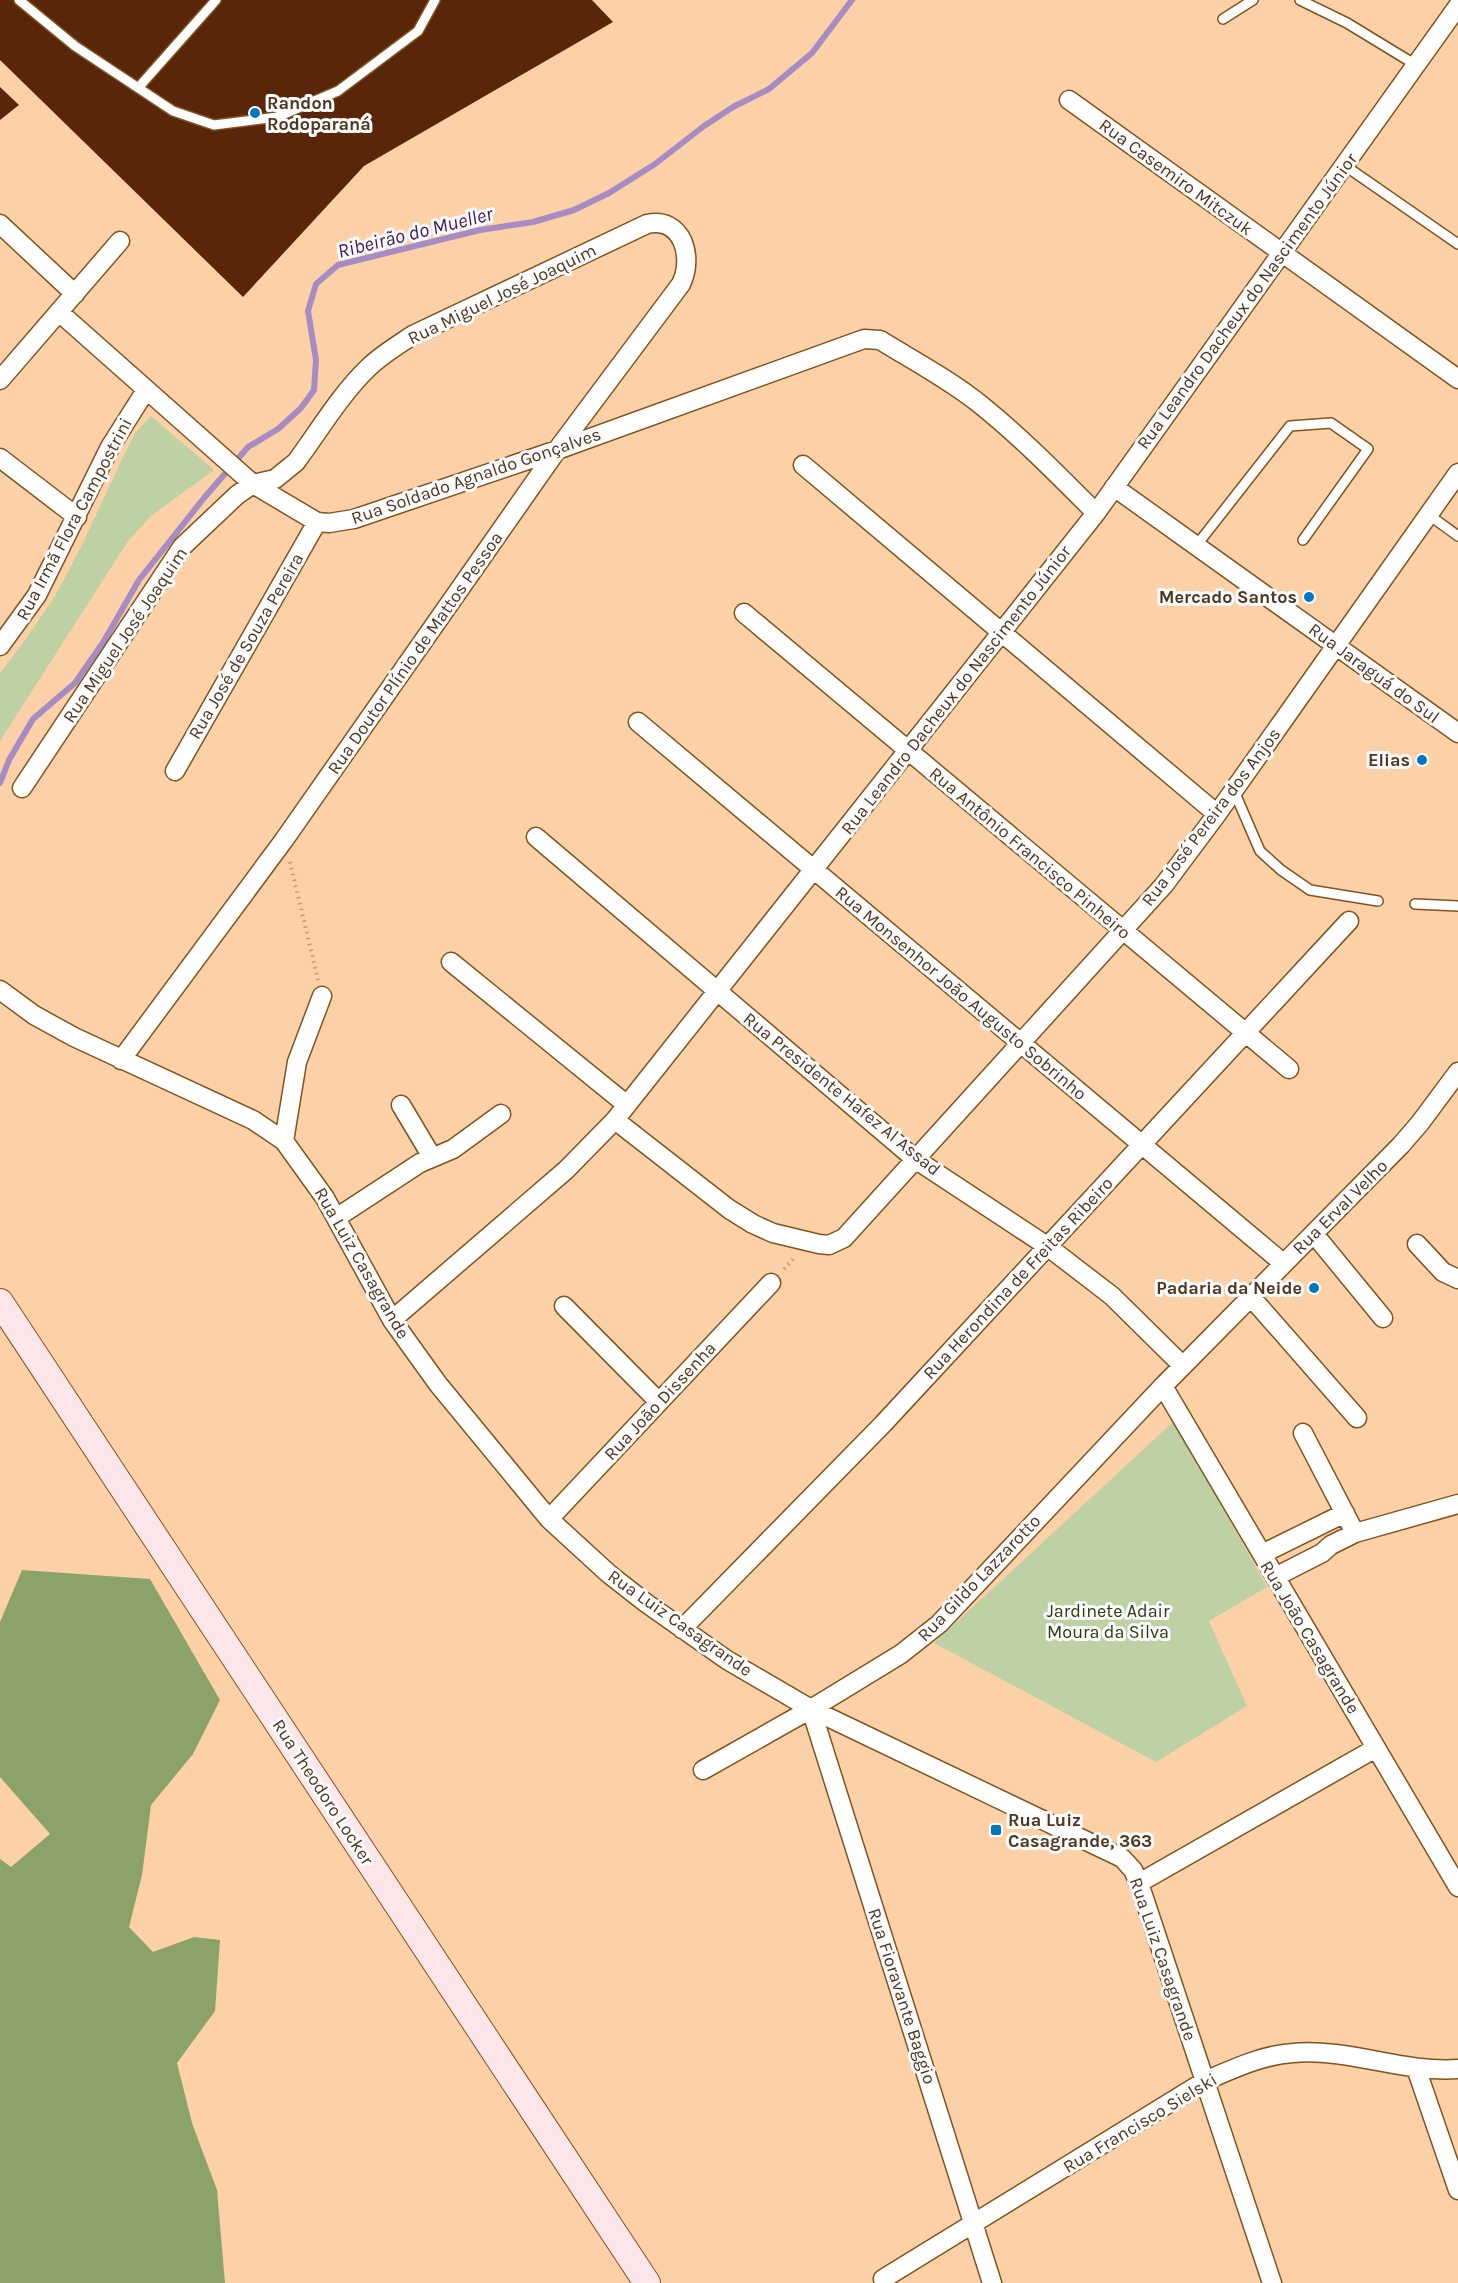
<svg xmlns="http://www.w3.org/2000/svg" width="1458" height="2283" font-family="Karla,sans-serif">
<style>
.green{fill:#bed1a4}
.forest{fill:#8ba269}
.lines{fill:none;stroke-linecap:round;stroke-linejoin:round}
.stream{stroke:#a68cc3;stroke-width:6}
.building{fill:#59260a}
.lane-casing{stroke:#82531c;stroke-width:12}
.street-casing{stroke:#82531c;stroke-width:21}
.secondary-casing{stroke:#82531c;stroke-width:28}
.path{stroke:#c09c79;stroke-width:4;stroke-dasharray:1.5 4.5;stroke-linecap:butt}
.lane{stroke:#fff;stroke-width:9}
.street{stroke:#fff;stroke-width:18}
.secondary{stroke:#fde6ea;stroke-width:26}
.poi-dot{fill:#0078c1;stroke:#fbfbfb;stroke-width:2}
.labels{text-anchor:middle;stroke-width:6;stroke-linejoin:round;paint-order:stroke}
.poi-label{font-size:18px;font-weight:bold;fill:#4d3721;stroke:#fbfbfb;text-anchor:end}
.street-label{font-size:18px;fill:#4d3721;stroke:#fbfbfb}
.park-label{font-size:18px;fill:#2d3c11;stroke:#fbfbfb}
.water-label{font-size:20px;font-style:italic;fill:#3d195a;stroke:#fbfbfb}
</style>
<rect width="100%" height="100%" fill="#fdd1a7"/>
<path class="green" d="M151,416L214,470L151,516L128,541L0,741V673L23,643L55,596L81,547L123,457L135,433Z
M1174,1421L1267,1587L1209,1621L1247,1706L1156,1762L934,1643Z"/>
<path class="forest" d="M22,1570L150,1579L220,1700L193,1754L151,1805L142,1875L129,1927L153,1952L194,1937L220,1940L215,2011L177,2063L192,2123L217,2190L225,2283H0V1859L11,1867L50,1834L0,1777V1622Z"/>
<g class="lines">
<path class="stream" d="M0,783L9,760L33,719L75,683L104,641L139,580L204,498L248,447L278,429L301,408L314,390L316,360L308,311L316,284L338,265L480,230L533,222L574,210L609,193L655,164L704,126L733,107L769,89L812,53L852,0"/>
</g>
<path class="building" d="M0,0H592L613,22L364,166L243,297L0,60Z
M0,87L19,105L0,120Z"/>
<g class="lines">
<g class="lane-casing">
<path id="lane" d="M19,0L75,46L173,111L214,125L277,117L338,91L418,31L435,0
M1300,0L1347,23L1416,65
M1223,19L1253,0
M138,88L216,0
M1344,165L1458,244
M1429,515L1458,536
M1196,546L1290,426L1331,423L1368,449L1303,540
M1234,791L1260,851L1281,870L1310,890L1378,901
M1415,904L1458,906"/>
</g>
<g class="street-casing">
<path id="street" d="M1069,100L1458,379
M0,224L75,294
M59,312L253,484L317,522L329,523L354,519L557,450L864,339L880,340C914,361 950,380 981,405C1022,438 1059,476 1096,513
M0,380L120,241
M0,458L77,517
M803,465L1217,814
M1114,487L1458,733
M744,613L1289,1069
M0,646L37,595L110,447L146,390
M638,722L1283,1263
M175,771L317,522
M22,788L182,547L237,495L253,484L275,479L296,462C319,431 340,395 368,368C381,355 398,345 413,335L647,224C683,216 694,258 681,284L557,450L284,840L121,1060
M536,837L915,1159L1047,1246L1112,1296L1183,1366
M451,962L627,1105
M0,990L34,1015L74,1037L253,1120L284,1141L325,1198L392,1320L438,1384L549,1519L609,1574L646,1603L727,1660L811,1709L1122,1858L1133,1870L1139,1883L1272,2283
M401,1105L432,1157
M615,1120L729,1209L753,1224L773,1233L819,1244L829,1245L844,1238L1164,885L1217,814L1458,473
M284,1141L297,1062L322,996
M336,1218L420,1163L453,1149L501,1114
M1314,1234L1383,1318
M1417,1244L1443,1272L1458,1279
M1251,1297L1357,1418
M564,1306L659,1402
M392,1320L566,1170L615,1120L1096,513L1458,6
M1163,1386L1458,1887
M1303,1433L1355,1533
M549,1519L771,1283
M1262,1554L1345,1513
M1275,1577L1322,1553L1331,1545L1355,1533L1458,1504
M682,1629L883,1424L1349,921
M811,1709L992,2283
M703,1770L811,1709L901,1654L939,1624L1163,1386L1401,1145L1420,1123L1458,1072
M1139,1883L1376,1748
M1416,2068L1458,2190
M883,2279L1205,2081C1233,2069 1262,2055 1293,2053C1349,2048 1402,2073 1458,2069"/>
</g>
<g class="secondary-casing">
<path id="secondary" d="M0,1302L647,2283"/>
</g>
<path class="path" d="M290,862L318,980
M784,1269L795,1257"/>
<use href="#lane" class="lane"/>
<use href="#street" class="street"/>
<use href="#secondary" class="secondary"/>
</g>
<g class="poi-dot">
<circle cx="255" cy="113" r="6"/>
<circle cx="1309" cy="597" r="6"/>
<circle cx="1422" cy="760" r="6"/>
<circle cx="1314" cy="1288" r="6"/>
<rect x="990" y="1824" width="12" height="12" rx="3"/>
</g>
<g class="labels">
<g class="poi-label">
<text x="267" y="109" text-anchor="start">Randon<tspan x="267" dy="21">Rodoparaná</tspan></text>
<text x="1297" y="603">Mercado Santos</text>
<text x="1410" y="766">Elias</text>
<text x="1302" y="1294">Padaria da Neide</text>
<text x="1008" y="1826" text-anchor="start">Rua Luiz<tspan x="1008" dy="21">Casagrande, 363</tspan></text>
</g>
<g class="street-label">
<text transform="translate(1176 177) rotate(36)" y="6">Rua Casemiro Mitczuk</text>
<text transform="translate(502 294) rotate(-26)" y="6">Rua Miguel José Joaquim</text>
<text transform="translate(1247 301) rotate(-54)" y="6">Rua Leandro Dacheux do Nascimento Júnior</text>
<text transform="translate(476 476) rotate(-19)" y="6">Rua Soldado Agnaldo Gonçalves</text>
<text transform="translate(74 519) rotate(-62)" y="6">Rua Irmã Flora Campostrini</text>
<text transform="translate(125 635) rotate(-56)" y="6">Rua Miguel José Joaquim</text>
<text transform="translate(246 646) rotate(-60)" y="6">Rua José de Souza Pereira</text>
<text transform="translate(415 653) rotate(-55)" y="6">Rua Doutor Plínio de Mattos Pessoa</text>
<text transform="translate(1374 673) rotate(36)" y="6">Rua Jaraguá do Sul</text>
<text transform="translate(956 690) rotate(-52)" y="6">Rua Leandro Dacheux do Nascimento Júnior</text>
<text transform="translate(1211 817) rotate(-53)" y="6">Rua José Pereira dos Anjos</text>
<text transform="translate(1030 853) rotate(40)" y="6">Rua Antônio Francisco Pinheiro</text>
<text transform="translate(961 993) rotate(40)" y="6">Rua Monsenhor João Augusto Sobrinho</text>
<text transform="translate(842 1094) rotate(39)" y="6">Rua Presidente Hafez Al Assad</text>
<text transform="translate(1340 1207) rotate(-45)" y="6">Rua Erval Velho</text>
<text transform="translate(362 1263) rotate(60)" y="6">Rua Luiz Casagrande</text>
<text transform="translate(1018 1278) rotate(-47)" y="6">Rua Herondina de Freitas Ribeiro</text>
<text transform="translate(660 1401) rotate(-47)" y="6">Rua João Dissenha</text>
<text transform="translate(979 1578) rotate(-46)" y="6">Rua Gildo Lazzarotto</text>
<text transform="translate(680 1623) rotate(35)" y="6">Rua Luiz Casagrande</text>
<text transform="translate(1310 1637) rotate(59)" y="6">Rua João Casagrande</text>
<text transform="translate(323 1792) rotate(57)" y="6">Rua Theodoro Locker</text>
<text transform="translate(1163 1959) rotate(71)" y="6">Rua Luiz Casagrande</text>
<text transform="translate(902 1996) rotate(72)" y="6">Rua Fioravante Baggio</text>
<text transform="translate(1140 2123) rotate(-31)" y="6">Rua Francisco Sielski</text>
</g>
<g class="park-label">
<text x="1108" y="1617">Jardinete Adair<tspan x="1108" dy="21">Moura da Silva</tspan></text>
</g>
<g class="water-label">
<text transform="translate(415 232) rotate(-14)" y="7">Ribeirão do Mueller</text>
</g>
</g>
</svg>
